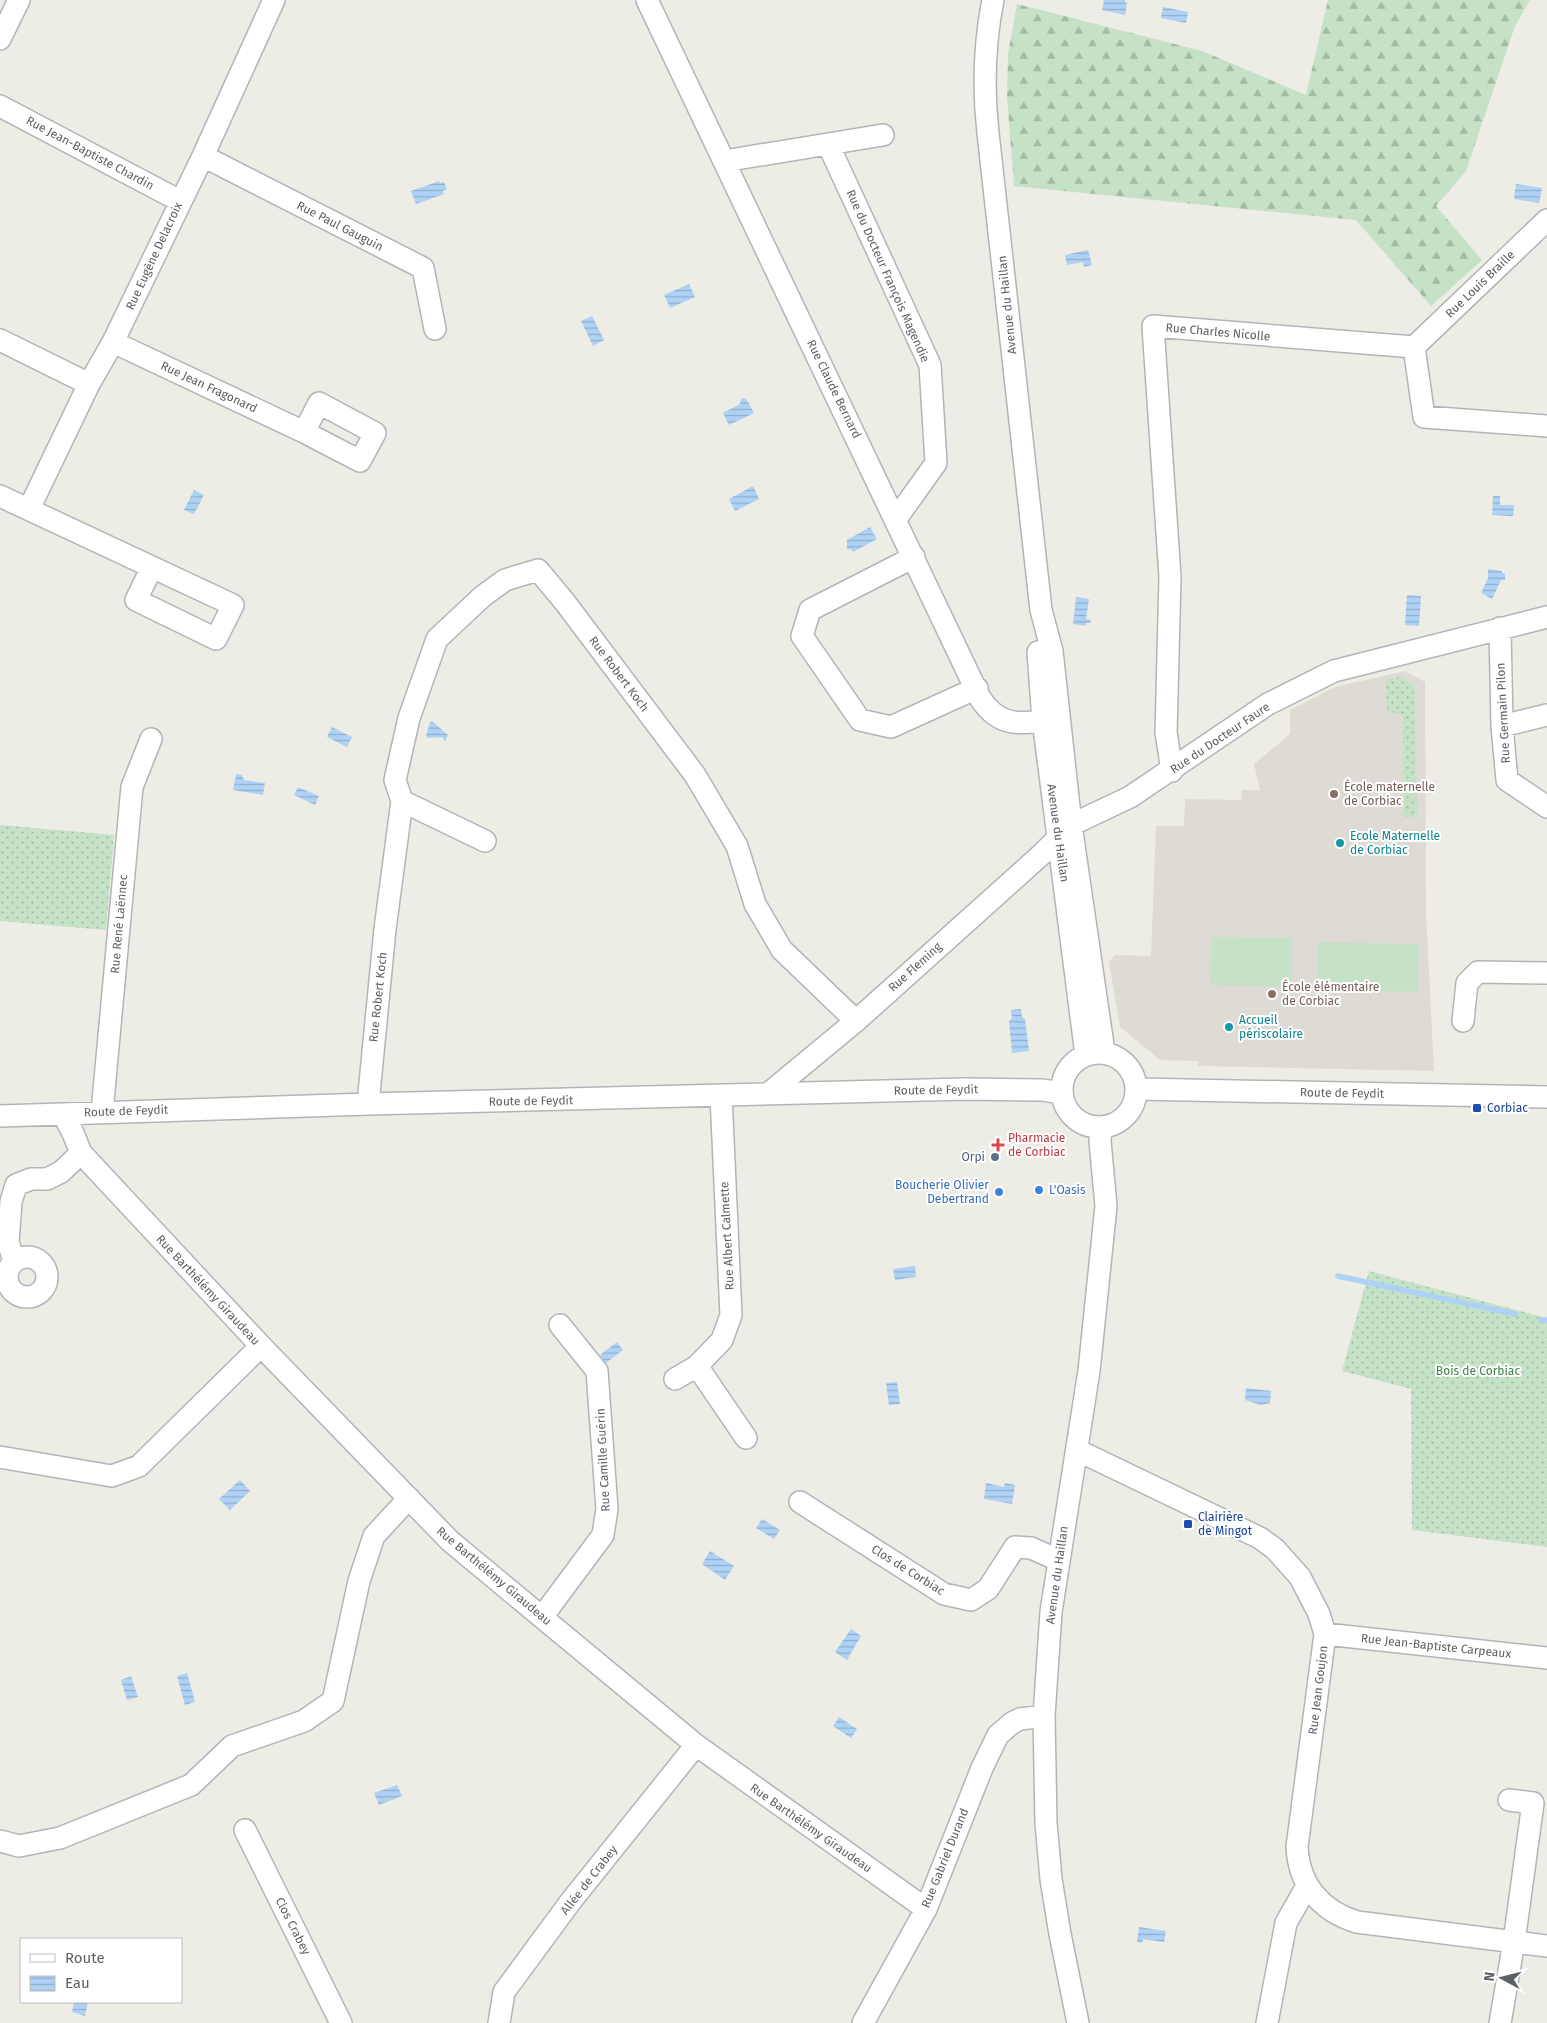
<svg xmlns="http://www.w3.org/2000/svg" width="1547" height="2023" font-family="'Fira Sans',sans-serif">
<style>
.education{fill:#dddbd4}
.grass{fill:url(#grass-dots)}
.forest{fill:url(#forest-firs)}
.pitch{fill:#c5e2c7}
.water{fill:url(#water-rules)}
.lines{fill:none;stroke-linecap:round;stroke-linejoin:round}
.stream{stroke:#aed2f5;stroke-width:5.5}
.minor-casing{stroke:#b2b5b8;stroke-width:24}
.minor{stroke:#fff;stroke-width:21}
.education-dot{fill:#8d6e63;stroke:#fff;stroke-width:2}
.culture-dot{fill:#0f9aa8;stroke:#fff;stroke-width:2}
.transit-dot{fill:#1a4fb4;stroke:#fff;stroke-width:2}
.health-dot{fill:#e0444e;stroke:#fff;stroke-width:2}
.service-dot{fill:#5c6f8a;stroke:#fff;stroke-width:2}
.shop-dot{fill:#3f7fe0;stroke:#fff;stroke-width:2}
.labels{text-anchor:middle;stroke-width:4;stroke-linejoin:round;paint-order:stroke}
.street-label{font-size:12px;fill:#5d6064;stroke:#fff}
.education-label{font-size:12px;fill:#785e54;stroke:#fff;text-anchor:start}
.culture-label{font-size:12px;fill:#0d838f;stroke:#fff;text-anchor:start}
.transit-label{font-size:12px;fill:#164399;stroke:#fff;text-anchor:start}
.health-label{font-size:12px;fill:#be3a42;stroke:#fff;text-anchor:start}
.service-label{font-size:12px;fill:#4e5e75;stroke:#fff;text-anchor:end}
.shop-label{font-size:12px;fill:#366cbe;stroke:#fff;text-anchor:end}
.park-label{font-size:12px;fill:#408047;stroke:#fff}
</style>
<defs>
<pattern id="grass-dots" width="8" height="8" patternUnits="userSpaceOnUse" patternTransform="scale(1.25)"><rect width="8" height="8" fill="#c5e2c7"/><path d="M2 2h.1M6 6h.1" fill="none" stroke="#a3bba5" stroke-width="1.8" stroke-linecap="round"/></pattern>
<pattern id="forest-firs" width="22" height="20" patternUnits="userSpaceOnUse" patternTransform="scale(1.25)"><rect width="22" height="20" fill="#c5e2c7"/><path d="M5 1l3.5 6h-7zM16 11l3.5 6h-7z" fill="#a3bba5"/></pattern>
<pattern id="water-rules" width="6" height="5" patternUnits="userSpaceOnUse" patternTransform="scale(1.25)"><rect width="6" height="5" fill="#aed2f5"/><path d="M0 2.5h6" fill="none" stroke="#91aeca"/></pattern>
</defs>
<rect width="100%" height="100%" fill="#edece5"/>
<path class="education" d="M1405,671L1425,682L1426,913L1434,1071L1198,1066V1061L1160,1060L1120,1027L1109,962L1115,955L1151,956L1156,826H1184L1185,799L1241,800L1242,790H1260L1254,764L1290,734V710L1335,687Z"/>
<path class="grass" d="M1401,677L1415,686L1417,817H1404L1403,715L1387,711L1386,679Z
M0,825L114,835L106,930L0,921Z
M1369,1271L1547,1318V1547L1412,1530L1411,1389L1342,1371Z"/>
<path class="forest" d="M1328,0H1530L1515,26L1466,171L1436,206L1482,260L1431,306L1356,220L1014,186L1007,97L1008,54L1017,4L1202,51L1306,95Z"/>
<path class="pitch" d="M1212,937L1292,938L1291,987L1211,985Z
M1318,942L1419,944L1418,992L1317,990Z"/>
<path class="water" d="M1104,0H1125V2L1127,3L1125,15L1102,10Z
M1163,7L1188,12L1186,23L1161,18Z
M439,181L440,183L444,182L447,189L443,191L444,194L416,204L411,191Z
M1516,184L1542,188L1539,203L1514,199Z
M1088,250L1092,265L1084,267L1083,262L1067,265L1065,255Z
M689,284L695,297L670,308L664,295Z
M592,316L604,340L593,346L581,321Z
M744,398L747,400L754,413L729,425L723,413L740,404L741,399Z
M753,486L759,499L735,511L729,499Z
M194,490L204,495L194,514L184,510Z
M1493,496H1500V505H1514L1513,516L1492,515Z
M870,527L877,539L853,552L852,550L847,549V540Z
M1488,569L1502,571V573H1505V580H1501L1492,599L1481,593L1488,578Z
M1407,595L1421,596L1419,626L1405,625Z
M1076,597L1089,599L1086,619L1091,620L1090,623H1086V626L1073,624Z
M432,721L448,735L445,741L442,737L428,738L426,736L430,722Z
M332,727L352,737L347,747L327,737Z
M236,774L242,775L244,780L265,783L263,795L233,790Z
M298,787L319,796L315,805L294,795Z
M1021,1009L1022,1017L1025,1019L1029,1051L1012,1053L1009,1021L1012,1018L1011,1010Z
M915,1266L916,1277L895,1280L893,1269Z
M617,1342L623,1350L606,1363L600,1355Z
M897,1382L900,1404L889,1405L886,1383Z
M1246,1388L1271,1391L1270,1403L1261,1405L1245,1400Z
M240,1480L250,1491L230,1510L219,1499Z
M986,1483L1004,1487L1005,1483L1015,1485L1012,1504L984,1499Z
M762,1519L780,1530L774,1539L756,1528Z
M710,1551L734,1566L725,1580L702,1564Z
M851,1629L861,1636L847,1660L835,1652Z
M187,1673L195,1702L185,1705L177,1676Z
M131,1676L138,1697L127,1700L121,1680Z
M839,1717L857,1729L851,1738L833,1726Z
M397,1785L402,1796L379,1805L374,1793Z
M1139,1927L1166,1931L1164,1942L1143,1939L1142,1943L1137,1942Z
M74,2002H88L85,2016L72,2012Z"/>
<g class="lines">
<path class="stream" d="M1338,1276L1515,1314
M1541,1320H1547"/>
<g class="minor-casing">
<path id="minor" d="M647,0L980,698C1001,731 1026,723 1059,718
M993,0C984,45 983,88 988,133L1041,610L1052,651L1071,825L1104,1052
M0,39L19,0
M0,106L180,201
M828,144L883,135
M203,156L423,268L435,329
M724,161L828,144L930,365L936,463L896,519
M0,340L89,384
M113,342L304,432L360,461L375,433L319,403L304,432
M1414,347L1547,220
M0,496L233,605L216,639L136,600L152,567
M29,509L89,384L113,342L203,156L274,0
M914,557L810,610L802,636L860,720L891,727L977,688
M1500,628L1502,726L1507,780L1547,807
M1038,652L1043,720L1086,1055
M1502,726L1547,715
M1172,771L1166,732L1170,577L1153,326L1414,347L1424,417L1547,426
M402,801L485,841
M1463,1021L1467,983L1478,972L1547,973
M1062 1090a37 37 0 1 1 74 0a37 37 0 1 1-74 0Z
M1137,1089L1547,1097
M769,1093L856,1021L1042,854L1071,825L1130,797L1268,704L1334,671L1547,617
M721,1095L731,1315L722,1340L697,1366L746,1438
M368,1104L385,929L402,801L395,780L409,718L437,639L483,596L505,580L538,570L564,601L695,775L737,846L755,904L782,950L856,1021
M102,1112L132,787L151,739
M63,1114L73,1133L81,1153L261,1346L450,1541L696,1745L926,1909
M0,1116L368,1104L966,1089L1042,1090L1062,1093
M7 1277a20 20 0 1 1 40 0a20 20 0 1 1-40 0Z
M14,1261L8,1242L11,1202L16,1185L31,1179H47L61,1172L81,1153
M675,1379L697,1366
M1077,1450L1260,1538L1275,1549L1300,1577L1319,1614L1325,1634L1297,1847C1299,1885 1321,1911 1357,1922L1547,1946
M0,1457L112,1476L139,1466L261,1346
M800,1502L944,1594L971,1600L988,1589L1015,1547L1031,1548L1058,1560
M542,1617L603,1535L607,1509L597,1371L560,1325
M1325,1634L1547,1658
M245,1830L341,2023
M0,1841L19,1846L60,1838L191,1785L232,1746L304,1721L333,1701L359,1581L374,1536L409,1498
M499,2023L504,1992L571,1901L696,1745
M863,2023L926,1909L982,1768L998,1735L1012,1723L1020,1719L1044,1716
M1078,2023L1060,1934L1051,1879L1046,1823L1044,1716L1051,1612L1089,1371L1106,1206L1100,1141L1101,1127
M1267,2023L1286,1923L1307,1886
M1500,2023L1514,1942L1533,1803L1509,1800"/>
</g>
<use href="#minor" class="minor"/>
</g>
<g class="education-dot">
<circle cx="1334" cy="794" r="5"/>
<circle cx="1272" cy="994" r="5"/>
</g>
<g class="culture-dot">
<circle cx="1340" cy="843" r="5"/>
<circle cx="1229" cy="1027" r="5"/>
</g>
<g class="transit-dot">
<rect x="1472" y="1103" width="10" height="10" rx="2.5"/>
<rect x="1183" y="1519" width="10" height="10" rx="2.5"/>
</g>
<path class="health-dot" d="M995.5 1137.5h5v5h5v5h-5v5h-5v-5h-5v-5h5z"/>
<circle class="service-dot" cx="995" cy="1157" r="5"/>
<g class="shop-dot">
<circle cx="1039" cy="1190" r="5"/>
<circle cx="999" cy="1192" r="5"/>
</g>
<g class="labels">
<g class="street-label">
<text transform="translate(90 153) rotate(28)" y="4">Rue Jean-Baptiste Chardin</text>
<text transform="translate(340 226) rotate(27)" y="4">Rue Paul Gauguin</text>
<text transform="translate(154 256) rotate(-65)" y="4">Rue Eugène Delacroix</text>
<text transform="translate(888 276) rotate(66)" y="4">Rue du Docteur François Magendie</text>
<text transform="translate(1480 284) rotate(-44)" y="4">Rue Louis Braille</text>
<text transform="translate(1007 305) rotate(-96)" y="4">Avenue du Haillan</text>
<text transform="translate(1218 332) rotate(5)" y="4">Rue Charles Nicolle</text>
<text transform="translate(209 387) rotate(25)" y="4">Rue Jean Fragonard</text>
<text transform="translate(834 389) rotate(64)" y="4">Rue Claude Bernard</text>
<text transform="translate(619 674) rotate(53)" y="4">Rue Robert Koch</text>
<text transform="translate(1503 713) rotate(-93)" y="4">Rue Germain Pilon</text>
<text transform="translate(1220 738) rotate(-34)" y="4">Rue du Docteur Faure</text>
<text transform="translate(1058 833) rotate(82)" y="4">Avenue du Haillan</text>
<text transform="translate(119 924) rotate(-85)" y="4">Rue René Laënnec</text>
<text transform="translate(915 967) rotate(-42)" y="4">Rue Fleming</text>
<text transform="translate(378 997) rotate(-84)" y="4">Rue Robert Koch</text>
<text transform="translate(936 1090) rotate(-1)" y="4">Route de Feydit</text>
<text transform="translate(1342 1093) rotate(1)" y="4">Route de Feydit</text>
<text transform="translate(531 1101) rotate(-1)" y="4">Route de Feydit</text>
<text transform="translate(126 1111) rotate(-2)" y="4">Route de Feydit</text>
<text transform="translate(727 1236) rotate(-93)" y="4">Rue Albert Calmette</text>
<text transform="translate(208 1290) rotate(47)" y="4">Rue Barthélémy Giraudeau</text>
<text transform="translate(603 1460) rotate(-93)" y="4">Rue Camille Guérin</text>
<text transform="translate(908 1570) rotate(32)" y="4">Clos de Corbiac</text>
<text transform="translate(1057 1575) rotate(-82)" y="4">Avenue du Haillan</text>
<text transform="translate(494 1576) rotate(40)" y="4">Rue Barthélémy Giraudeau</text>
<text transform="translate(1436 1646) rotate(6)" y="4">Rue Jean-Baptiste Carpeaux</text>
<text transform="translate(1318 1690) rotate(-83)" y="4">Rue Jean Goujon</text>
<text transform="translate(811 1828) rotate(35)" y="4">Rue Barthélémy Giraudeau</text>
<text transform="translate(945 1858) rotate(-68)" y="4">Rue Gabriel Durand</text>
<text transform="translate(589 1880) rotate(-52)" y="4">Allée de Crabey</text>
<text transform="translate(293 1926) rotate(63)" y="4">Clos Crabey</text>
</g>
<g class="education-label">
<text x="1344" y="791">École maternelle<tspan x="1344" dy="14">de Corbiac</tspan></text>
<text x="1282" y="991">École élémentaire<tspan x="1282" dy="14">de Corbiac</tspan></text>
</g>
<g class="culture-label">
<text x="1350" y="840">Ecole Maternelle<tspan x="1350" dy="14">de Corbiac</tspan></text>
<text x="1239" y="1024">Accueil<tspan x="1239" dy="14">périscolaire</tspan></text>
</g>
<g class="transit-label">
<text x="1487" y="1112">Corbiac</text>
<text x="1198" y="1521">Clairière<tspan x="1198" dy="14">de Mingot</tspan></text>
</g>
<g class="health-label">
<text x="1008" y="1142">Pharmacie<tspan x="1008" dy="14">de Corbiac</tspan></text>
</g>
<g class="service-label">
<text x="985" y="1161">Orpi</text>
</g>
<g class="shop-label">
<text x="989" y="1189">Boucherie Olivier<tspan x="989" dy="14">Debertrand</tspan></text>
<text x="1049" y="1194" text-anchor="start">L'Oasis</text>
</g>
<g class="park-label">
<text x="1478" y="1375">Bois de Corbiac</text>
</g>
</g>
<rect x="20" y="1938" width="162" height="65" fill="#ffffff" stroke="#bebfc1"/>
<rect x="30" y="1954" width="25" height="8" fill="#ffffff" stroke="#bebfc1"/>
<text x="65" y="1963" font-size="15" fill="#5d6064">Route</text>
<rect x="30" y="1976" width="25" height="15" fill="url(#water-rules)" stroke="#bebfc1"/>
<text x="65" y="1988" font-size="15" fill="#5d6064">Eau</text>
<g transform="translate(1502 1978) rotate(277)" stroke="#ffffff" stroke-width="4" paint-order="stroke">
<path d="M0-4L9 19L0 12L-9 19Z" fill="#5d6064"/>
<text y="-8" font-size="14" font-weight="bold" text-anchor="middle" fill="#5d6064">N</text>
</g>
</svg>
